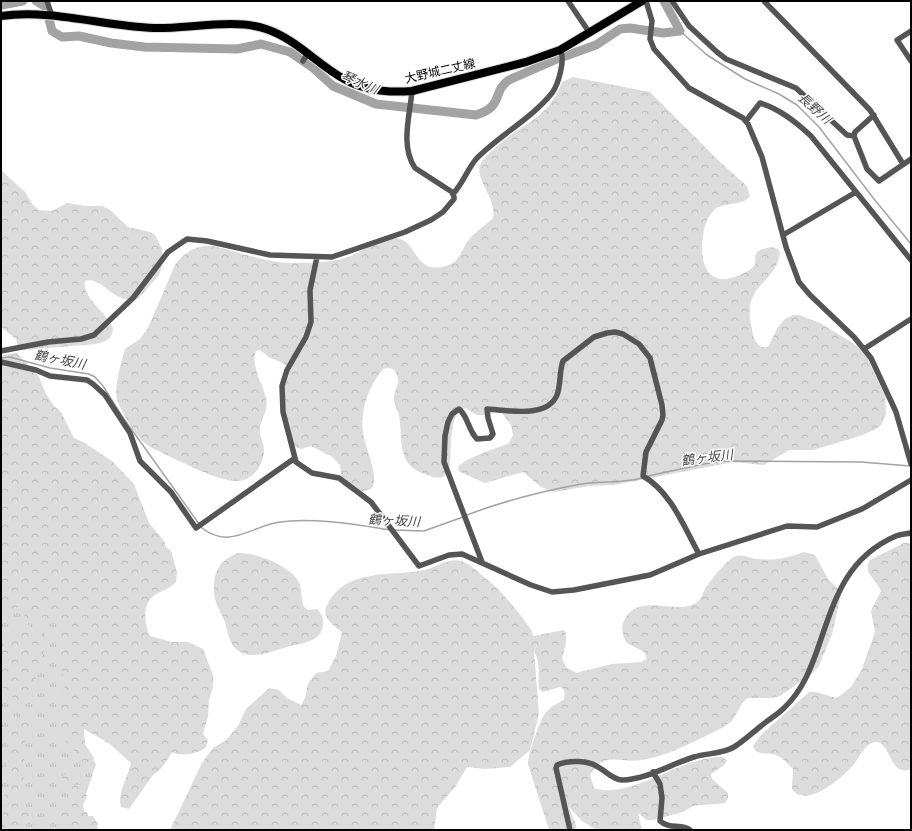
<svg xmlns="http://www.w3.org/2000/svg" width="912" height="831" font-family="'DejaVu Sans','Noto Sans JP',sans-serif">
<style>
.grass{fill:url(#grass-tufts)}
.forest{fill:url(#forest-crowns)}
.lines{fill:none;stroke-linecap:round;stroke-linejoin:round}
.stream{stroke:#a3a3a3;stroke-width:1.5}
.river{stroke:#a3a3a3;stroke-width:9}
.primary-casing{stroke:#dbdbdb;stroke-width:10}
.minor{stroke:#555;stroke-width:5.5}
.primary{stroke:#000;stroke-width:8}
.labels{text-anchor:middle;stroke-width:3;stroke-linejoin:round;paint-order:stroke}
.street-label{font-size:12px;fill:#000;stroke:#fff}
.water-label{font-size:13px;font-style:italic;fill:#444;stroke:#fff}
</style>
<defs>
<pattern id="grass-tufts" width="24" height="20" patternUnits="userSpaceOnUse"><rect width="24" height="20" fill="#dcdcdc"/><path d="M3 7l-1-3M5 7V3M7 7l1-3M15 17l-1-3M17 17v-4M19 17l1-3" fill="none" stroke="#bbb"/></pattern>
<pattern id="forest-crowns" width="20" height="18" patternUnits="userSpaceOnUse"><rect width="20" height="18" fill="#dcdcdc"/><path d="M2 6a3 3 0 1 1 6 0M12 15a3 3 0 1 1 6 0" fill="none" stroke="#bbb"/></pattern>
</defs>
<rect width="100%" height="100%" fill="#fff"/>
<path class="grass" d="M1,560L75,631L77,738L96,764L74,830H1Z"/>
<path class="forest" d="M573,77L650,92L719,161L747,186L750,196C741,208 722,200 712,212C699,227 694,282 726,279C733,278 753,271 755,264C756,260 754,255 757,252C761,249 767,248 771,247L778,249L780,253C775,286 740,284 752,329C753,336 755,344 762,347H768L778,327L785,319L793,315H799L820,323L856,345L867,357L885,396L886,414L881,425L876,429L860,436L813,450H789L764,465L733,462L614,485L589,486L554,492L541,487L523,472L485,483L460,472L458,469C459,459 499,448 509,443L513,435L511,425L502,413C483,411 483,422 466,408C446,412 453,457 449,470C448,473 446,475 443,477C436,479 430,476 422,473C396,463 403,437 399,415C398,409 394,406 394,400C393,388 403,384 395,371C390,366 384,367 380,373C368,388 360,412 363,432C364,446 380,476 372,488C363,494 350,491 342,485L340,465L331,456L311,446L301,449L295,447L284,412V389L289,374L287,367L283,363L270,358L260,350L256,351C250,365 263,384 266,398C269,411 259,420 260,433C261,439 264,444 264,451C263,466 252,482 236,481C216,481 174,458 154,449C137,441 125,417 117,401C114,384 121,365 125,349L140,339L148,328L175,265C182,255 193,247 205,246C214,245 224,249 232,251C251,256 271,263 291,263C309,263 331,263 348,257C363,252 380,236 396,238C418,241 413,272 442,267C463,263 460,248 472,236C479,229 486,225 493,218C497,198 473,178 481,163C484,157 491,152 496,147C523,122 548,120 562,82Z
M1,170L25,192L33,205L39,210L52,211L67,203L86,206H102L110,210L128,227L150,232L155,235L162,249V266L159,275L138,299C115,306 101,275 85,281C81,297 108,314 113,328C113,339 105,342 96,344L25,350L18,347L16,339L1,327Z
M17,353L39,377L46,394L54,406L61,412L74,438L85,443L113,462L134,484L149,523L164,541L166,547L171,551L177,572L176,582C170,589 163,590 155,595C142,602 144,625 150,636L172,642H188L203,649L213,675V687L209,700L208,716L203,734L208,740L206,747C198,754 181,757 172,752C167,761 162,769 153,775L129,809L121,807C117,793 128,777 131,763L110,744L84,729L85,744L94,758L92,764L87,766H82L75,757V752L56,729V724L61,718V711L57,708L56,703L62,698V690L65,687L60,684L59,678L64,674L61,668L62,629L59,623C44,624 26,624 18,607L14,609L9,607L1,613V355Z
M904,543H911V769C887,779 891,732 870,744C863,748 860,756 855,763C845,776 806,810 792,789L793,769C789,765 784,759 778,756C770,751 758,758 753,746L761,735L809,692H816L837,698L851,687L862,669L875,632L871,611L881,591C877,580 862,573 870,560Z
M804,552L815,555L828,579L838,589L841,595L832,634L819,666L813,673L780,696L771,698H748L743,702L732,721L724,727C698,739 670,756 641,760C621,764 603,750 590,775L594,788C629,801 683,755 723,757L727,761L724,765L711,774L712,779L728,793V798L725,803L693,806L683,812L653,820H647L638,813L642,830H597L582,821L568,806L575,822L577,830H549L528,764C528,755 540,719 546,712C551,706 557,704 563,700C566,696 565,688 560,687L543,692L539,689C537,673 542,667 534,651L539,714L530,750L510,767L485,769L467,767L455,787L437,808L434,830H170L202,763L213,748L225,741L238,726L246,709L269,688L279,690L287,698L301,705L305,698L308,684L316,673L328,671L336,656L342,632C332,625 320,616 328,603C347,569 388,576 420,571C434,569 447,557 461,561C470,564 477,571 484,577C504,593 517,610 532,631L533,636L564,630L566,634V643L562,658L566,667L576,673L612,664L642,662L647,658L644,652L627,643C622,635 620,626 626,617C641,594 673,614 694,604C701,601 702,595 705,589C710,581 727,559 736,556C744,554 749,558 757,559C774,561 788,558 804,552Z
M238,553C255,552 288,565 298,580C303,588 300,599 304,607L308,610L317,609C321,613 323,617 323,622C324,642 302,643 287,647C273,651 251,661 237,650C229,643 228,632 225,622C221,612 214,603 214,591C213,572 220,560 238,553Z
M28,624L31,628L33,633L43,628L47,630L42,636L44,650L40,665V674L36,676C36,686 39,687 33,697H28L23,692V701L19,702C10,695 1,691 1,678H7L1,673V649C5,646 4,642 6,638C10,630 20,625 28,624Z
M18,715L23,720L27,719L32,724L31,731L20,725L16,726L18,731L25,734V746L20,747L17,750L24,758L25,770L22,772L24,780L20,783L21,790L20,792L23,802L31,813L30,817L20,830H7C1,822 5,813 2,804L5,797V790L10,784L6,767L13,749L7,745L11,739L12,718Z
M66,773H70L74,785H81L86,788L84,792L87,796L83,805L84,811L87,812L88,816H93L98,824L97,826L99,830H61L62,820L60,817L66,798L75,796L73,793L72,786L65,785L62,776Z"/>
<g class="lines">
<path class="stream" d="M680,31L707,55L745,79L779,94L797,105L819,127L874,199L911,244
M1,358L10,357L50,368L89,374L95,377L103,386L122,416L202,528C230,550 251,526 280,522C312,517 358,525 390,530
M648,476L704,464L725,461L861,462L910,466
M467,515C501,502 539,492 576,485C598,480 620,484 642,478
M394,530L424,531L463,517"/>
<path class="river" d="M36,1L46,7L52,31L62,37L79,36L111,43L144,47L237,49L261,44L290,52L312,67L333,86L376,104L476,115C505,106 491,92 509,80L557,59L596,45L620,29L630,28L663,33L680,31L664,1
M1,5L23,1"/>
<g class="primary-casing">
<path id="primary" d="M1,16C52,9 103,26 154,28C187,29 235,18 266,29C296,39 317,64 344,79C365,91 388,93 412,91L526,62L560,50L642,1"/>
</g>
<path class="minor" d="M47,1L52,16
M568,1L589,32
M646,1L652,21L650,39L654,49L689,88L743,118L748,124L762,157L786,247L799,282L810,295L854,337L871,358L896,412L911,464
M672,1L689,26L717,52L726,59L796,88L847,135L854,136L867,169L879,181L911,159
M764,1L870,110L903,164
M911,31L897,40L911,61
M303,61L308,53
M746,121L760,103C780,109 796,122 811,136L911,260
M854,136L855,132L874,115
M453,194C463,183 468,168 477,158C500,135 532,118 552,93C558,85 566,59 560,50
M783,235L856,192
M317,257L310,290L311,322L306,337L287,370L282,386L283,412L295,458L296,462L312,473L339,478L371,502L419,566L449,555L462,554L531,585L552,592L574,590L650,575L699,554L787,526L817,527L862,509L911,480
M864,349L911,319
M1,351L48,342L81,339L94,335L133,298L168,252L187,239L207,241L270,255L332,257L405,232L431,220L443,212L454,199V197L452,192L415,168C400,146 410,115 412,91
M1,362L36,370L50,376L87,380L93,384L105,395L130,433L140,461L171,492L196,528L295,458
M482,562L444,462L445,436L448,422L452,414L459,409C468,416 468,430 477,439L490,438L493,434L488,418L487,409C507,410 547,419 557,395C561,385 559,372 563,361L594,337L607,333L615,332L623,334L639,344L650,358L662,405L663,415L662,420L646,452L643,476C671,492 684,527 699,554
M653,772L660,784L662,798L660,821C670,830 681,823 690,830
M570,830L556,768L557,765C569,760 588,760 598,767C606,771 613,780 622,780C646,780 671,764 694,757C707,753 722,754 734,747C744,741 752,733 761,726C768,720 777,715 784,708C803,690 811,668 819,645C835,598 847,557 896,536C901,534 906,534 911,533"/>
<use href="#primary" class="primary"/>
</g>
<g class="labels">
<g class="street-label">
<text transform="translate(440 71) rotate(-13)" y="4">大野城二丈線</text>
</g>
<g class="water-label">
<text transform="translate(360 82) rotate(23)" y="5">琴水川</text>
<text transform="translate(815 108) rotate(42)" y="5">長野川</text>
<text transform="translate(60 359) rotate(11)" y="5">鶴ヶ坂川</text>
<text transform="translate(707 457) rotate(-7)" y="5">鶴ヶ坂川</text>
<text transform="translate(394 520) rotate(3)" y="5">鶴ヶ坂川</text>
</g>
</g>
<rect width="912" height="831" fill="none" stroke="#000000" stroke-width="4"/>
</svg>
